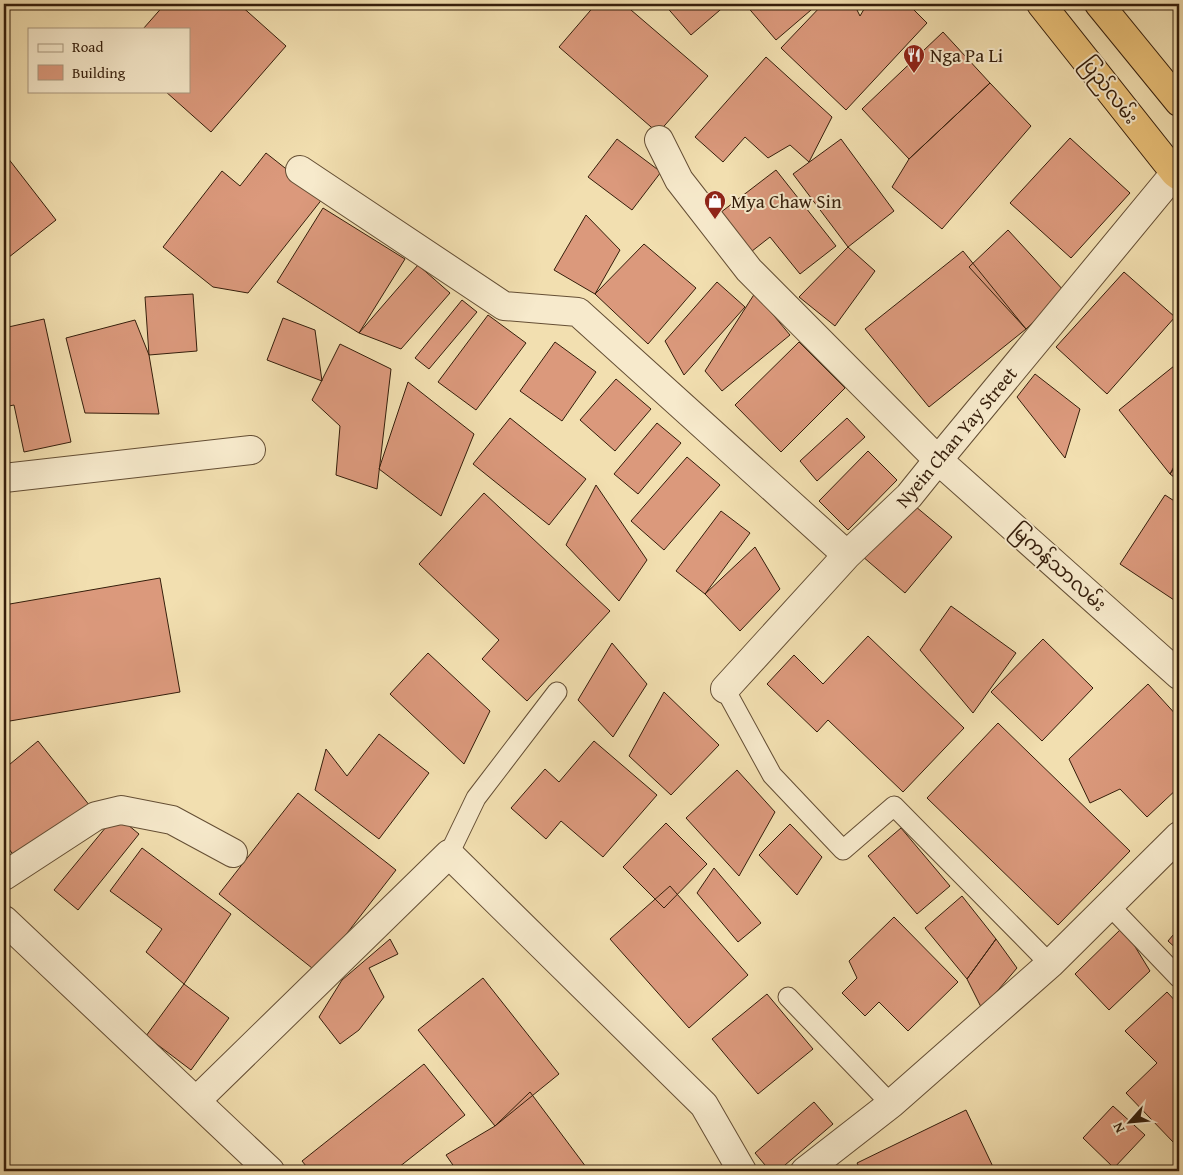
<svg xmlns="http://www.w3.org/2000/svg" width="1183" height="1175" font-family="'Gentium Book Plus','Noto Sans Myanmar',serif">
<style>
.building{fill:#db997c;stroke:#351e0b}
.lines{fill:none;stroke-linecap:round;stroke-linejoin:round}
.lane-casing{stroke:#644e34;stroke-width:21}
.street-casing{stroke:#644e34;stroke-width:30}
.highway-casing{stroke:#351e0b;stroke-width:30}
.lane{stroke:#f7eacc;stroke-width:19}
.street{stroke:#f7eacc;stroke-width:28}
.highway{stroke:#e9c078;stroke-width:28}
.labels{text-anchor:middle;stroke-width:4;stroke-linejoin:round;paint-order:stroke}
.poi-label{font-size:19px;fill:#351e0b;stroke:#f7eacc;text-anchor:start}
.street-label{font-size:19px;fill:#351e0b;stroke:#f7eacc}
</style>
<rect width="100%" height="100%" fill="#f2dfb0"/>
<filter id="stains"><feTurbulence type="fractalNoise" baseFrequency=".004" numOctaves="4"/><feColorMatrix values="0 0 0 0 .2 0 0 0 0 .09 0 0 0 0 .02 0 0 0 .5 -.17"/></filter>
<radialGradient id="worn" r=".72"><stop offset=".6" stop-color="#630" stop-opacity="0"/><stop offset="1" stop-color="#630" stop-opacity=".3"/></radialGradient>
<path class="building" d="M165,4H239L286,46L211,132L165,91H189V29H143Z
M596,4H624L708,76L658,133L559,47Z
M664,4H727L691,35Z
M745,4H818L776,40Z
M823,4H854L860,16L867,4H908L927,23L846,110L781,48Z
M943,32L990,83L909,159L862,109Z
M766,57L832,117L809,162L790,145L768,158L745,137L723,162L695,137Z
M990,83L1031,126L942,229L892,187L909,159Z
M1070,138L1130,193L1071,258L1010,203Z
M617,139L661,172L632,210L588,177Z
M841,139L894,211L848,247L793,174Z
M4,153L56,220L4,261Z
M266,153L323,198L248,293L213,287L163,247L222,171L240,186Z
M776,170L836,246L800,274L770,237L747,255L716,216Z
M323,208L405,259L359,333L277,282Z
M586,215L620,250L595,294L554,270Z
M1008,230L1065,292L1026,329L969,267Z
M644,244L696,288L648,344L595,294Z
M848,247L875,271L835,326L799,297Z
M963,251L1026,329L929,407L865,329Z
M418,265L450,293L401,349L359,333Z
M1124,272L1175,317L1107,394L1056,347Z
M717,282L745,307L684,375L665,341Z
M755,293L790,335L722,391L705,371Z
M193,294L197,351L149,355L145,297Z
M462,300L477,312L429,369L415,358Z
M488,315L526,343L476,410L438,382Z
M283,318L315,330L322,381L267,360Z
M44,319L71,442L24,452L14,405L4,407V328Z
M135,320L149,355L159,414L85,413L66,338Z
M555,342L596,372L562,421L520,391Z
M799,342L845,388L781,452L735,405Z
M340,344L391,369L377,489L336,475L340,426L312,400Z
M1179,362V457L1170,474L1119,410Z
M1035,374L1080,409L1065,458L1017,397Z
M616,379L651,409L615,451L580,420Z
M408,382L474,434L441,516L379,469Z
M510,418L586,479L549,525L473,464Z
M847,418L865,437L817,481L800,461Z
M657,423L681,443L638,494L614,474Z
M868,451L897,480L848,530L819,501Z
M687,457L720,485L664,550L631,521Z
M1179,462V481L1170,474Z
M596,485L647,560L619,601L566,545Z
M484,493L610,611L527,701L482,659L499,640L419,564Z
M1165,495L1179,504V591L1174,600L1120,564Z
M909,501L952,537L905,593L862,556Z
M721,511L750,533L705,594L676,571Z
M755,547L780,589L740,631L705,594Z
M160,578L180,692L4,722V605Z
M951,606L1016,653L973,713L920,650Z
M868,636L964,728L903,792L828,720L817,732L767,684L794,655L823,684Z
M1043,639L1093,688L1042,741L991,692Z
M612,643L647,684L613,737L578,700Z
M428,653L490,711L464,764L390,694Z
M1148,684L1179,718V787L1147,817L1120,789L1090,803L1069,759Z
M664,692L719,745L671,795L629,756Z
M998,723L1130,851L1058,925L927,798Z
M379,734L429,773L379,839L315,790L326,749L347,776Z
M38,741L90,806L20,863L4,843V769Z
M594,741L657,795L603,857L561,821L546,839L511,808L545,769L559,782Z
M737,770L775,812L739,876L686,818Z
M298,793L396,870L317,972L219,894Z
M116,815L139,834L78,910L54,890Z
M666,823L707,864L664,908L623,867Z
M790,824L822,857L797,895L759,855Z
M901,828L950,886L917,914L868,856Z
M142,848L231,914L184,984L146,952L162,929L110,891Z
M714,868L761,923L738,942L697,893Z
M670,886L748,975L689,1028L610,939Z
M962,896L996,939L967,979L925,928Z
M894,917L958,982L908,1031L879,1002L865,1016L842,993L857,978L849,961Z
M1123,927L1150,971L1109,1010L1075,974Z
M1179,928V951L1168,941Z
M390,939L398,954L369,968L384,997L359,1030L340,1044L319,1017L342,980Z
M996,939L1017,968L982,1009L967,979Z
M483,978L559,1074L495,1126L418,1030Z
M184,984L229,1018L191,1070L146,1036Z
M1167,992L1179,1005V1138L1174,1143L1126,1093L1157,1063L1125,1031Z
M767,994L813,1049L758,1094L712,1039Z
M424,1064L465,1115L394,1171H310L302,1161Z
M530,1092L589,1171H457L446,1155L495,1126Z
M814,1102L833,1124L778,1171H770L755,1153Z
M1113,1106L1145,1135L1114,1168L1083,1138Z
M966,1110L995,1171H861L857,1163Z"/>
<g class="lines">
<g class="lane-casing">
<path id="lane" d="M725,689L772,775L843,850L894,806L1050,964
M449,854L476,798L557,692
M1109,905L1179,978
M788,997L891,1104"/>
</g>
<g class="street-casing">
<path id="street" d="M659,140L679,180L749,270L938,460L1179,675
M300,170L504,306L578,312L847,555
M4,478L251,450
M725,689L847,555L909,496L938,460L1175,173
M4,876L96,816L121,810L172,820L233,853
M4,920L270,1171
M196,1101L449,854L704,1105L742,1171
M805,1171L891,1104L1050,964L1179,836"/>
</g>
<g class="highway-casing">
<path id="highway" d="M1041,4L1175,173L1179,176
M1099,4L1179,102"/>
</g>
<use href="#lane" class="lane"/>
<use href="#street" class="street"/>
<use href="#highway" class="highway"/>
</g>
<defs>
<g id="restaurant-pin" transform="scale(1.125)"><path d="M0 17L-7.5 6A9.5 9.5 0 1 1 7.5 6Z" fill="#8f2418" stroke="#f7eacc"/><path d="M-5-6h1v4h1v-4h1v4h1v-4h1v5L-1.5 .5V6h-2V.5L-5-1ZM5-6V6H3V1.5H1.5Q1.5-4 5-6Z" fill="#fff"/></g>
<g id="shop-pin" transform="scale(1.125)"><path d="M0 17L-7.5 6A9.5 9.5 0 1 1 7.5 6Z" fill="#8f2418" stroke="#f7eacc"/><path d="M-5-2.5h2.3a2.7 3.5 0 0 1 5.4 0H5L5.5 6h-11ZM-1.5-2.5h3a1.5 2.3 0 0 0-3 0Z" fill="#fff"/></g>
</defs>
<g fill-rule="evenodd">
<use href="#restaurant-pin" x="914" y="55"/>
<use href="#shop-pin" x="715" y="201"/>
</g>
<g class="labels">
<g class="poi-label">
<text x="930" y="62">Nga Pa Li</text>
<text x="731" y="208">Mya Chaw Sin</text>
</g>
<g class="street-label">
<text transform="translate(1110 90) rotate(52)" y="7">ပြည်လမ်း</text>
<text transform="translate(956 437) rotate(-50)" y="7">Nyein Chan Yay Street</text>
<text transform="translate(1059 567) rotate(42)" y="7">မြကန်သာလမ်း</text>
</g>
</g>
<rect width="1183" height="1175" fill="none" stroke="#f2dfb0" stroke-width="20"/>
<rect x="5" y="5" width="1173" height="1165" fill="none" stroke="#351e0b" stroke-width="2.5"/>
<rect x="10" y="10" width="1163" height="1155" fill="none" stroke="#351e0b"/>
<rect x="28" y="28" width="162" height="65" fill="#f7eacc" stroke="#a9987f"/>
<rect x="38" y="44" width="25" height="8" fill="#f7eacc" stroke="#a9987f"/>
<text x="72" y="52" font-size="15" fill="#351e0b">Road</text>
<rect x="38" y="65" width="25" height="15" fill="#db997c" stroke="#a9987f"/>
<text x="72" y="78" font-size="15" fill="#351e0b">Building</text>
<g transform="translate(1130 1122) rotate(243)" stroke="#f7eacc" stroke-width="4" paint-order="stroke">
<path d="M0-4L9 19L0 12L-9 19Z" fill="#351e0b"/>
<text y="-8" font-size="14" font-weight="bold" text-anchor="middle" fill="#351e0b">N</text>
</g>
<rect width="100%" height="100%" filter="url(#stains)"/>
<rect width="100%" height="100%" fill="url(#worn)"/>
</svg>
